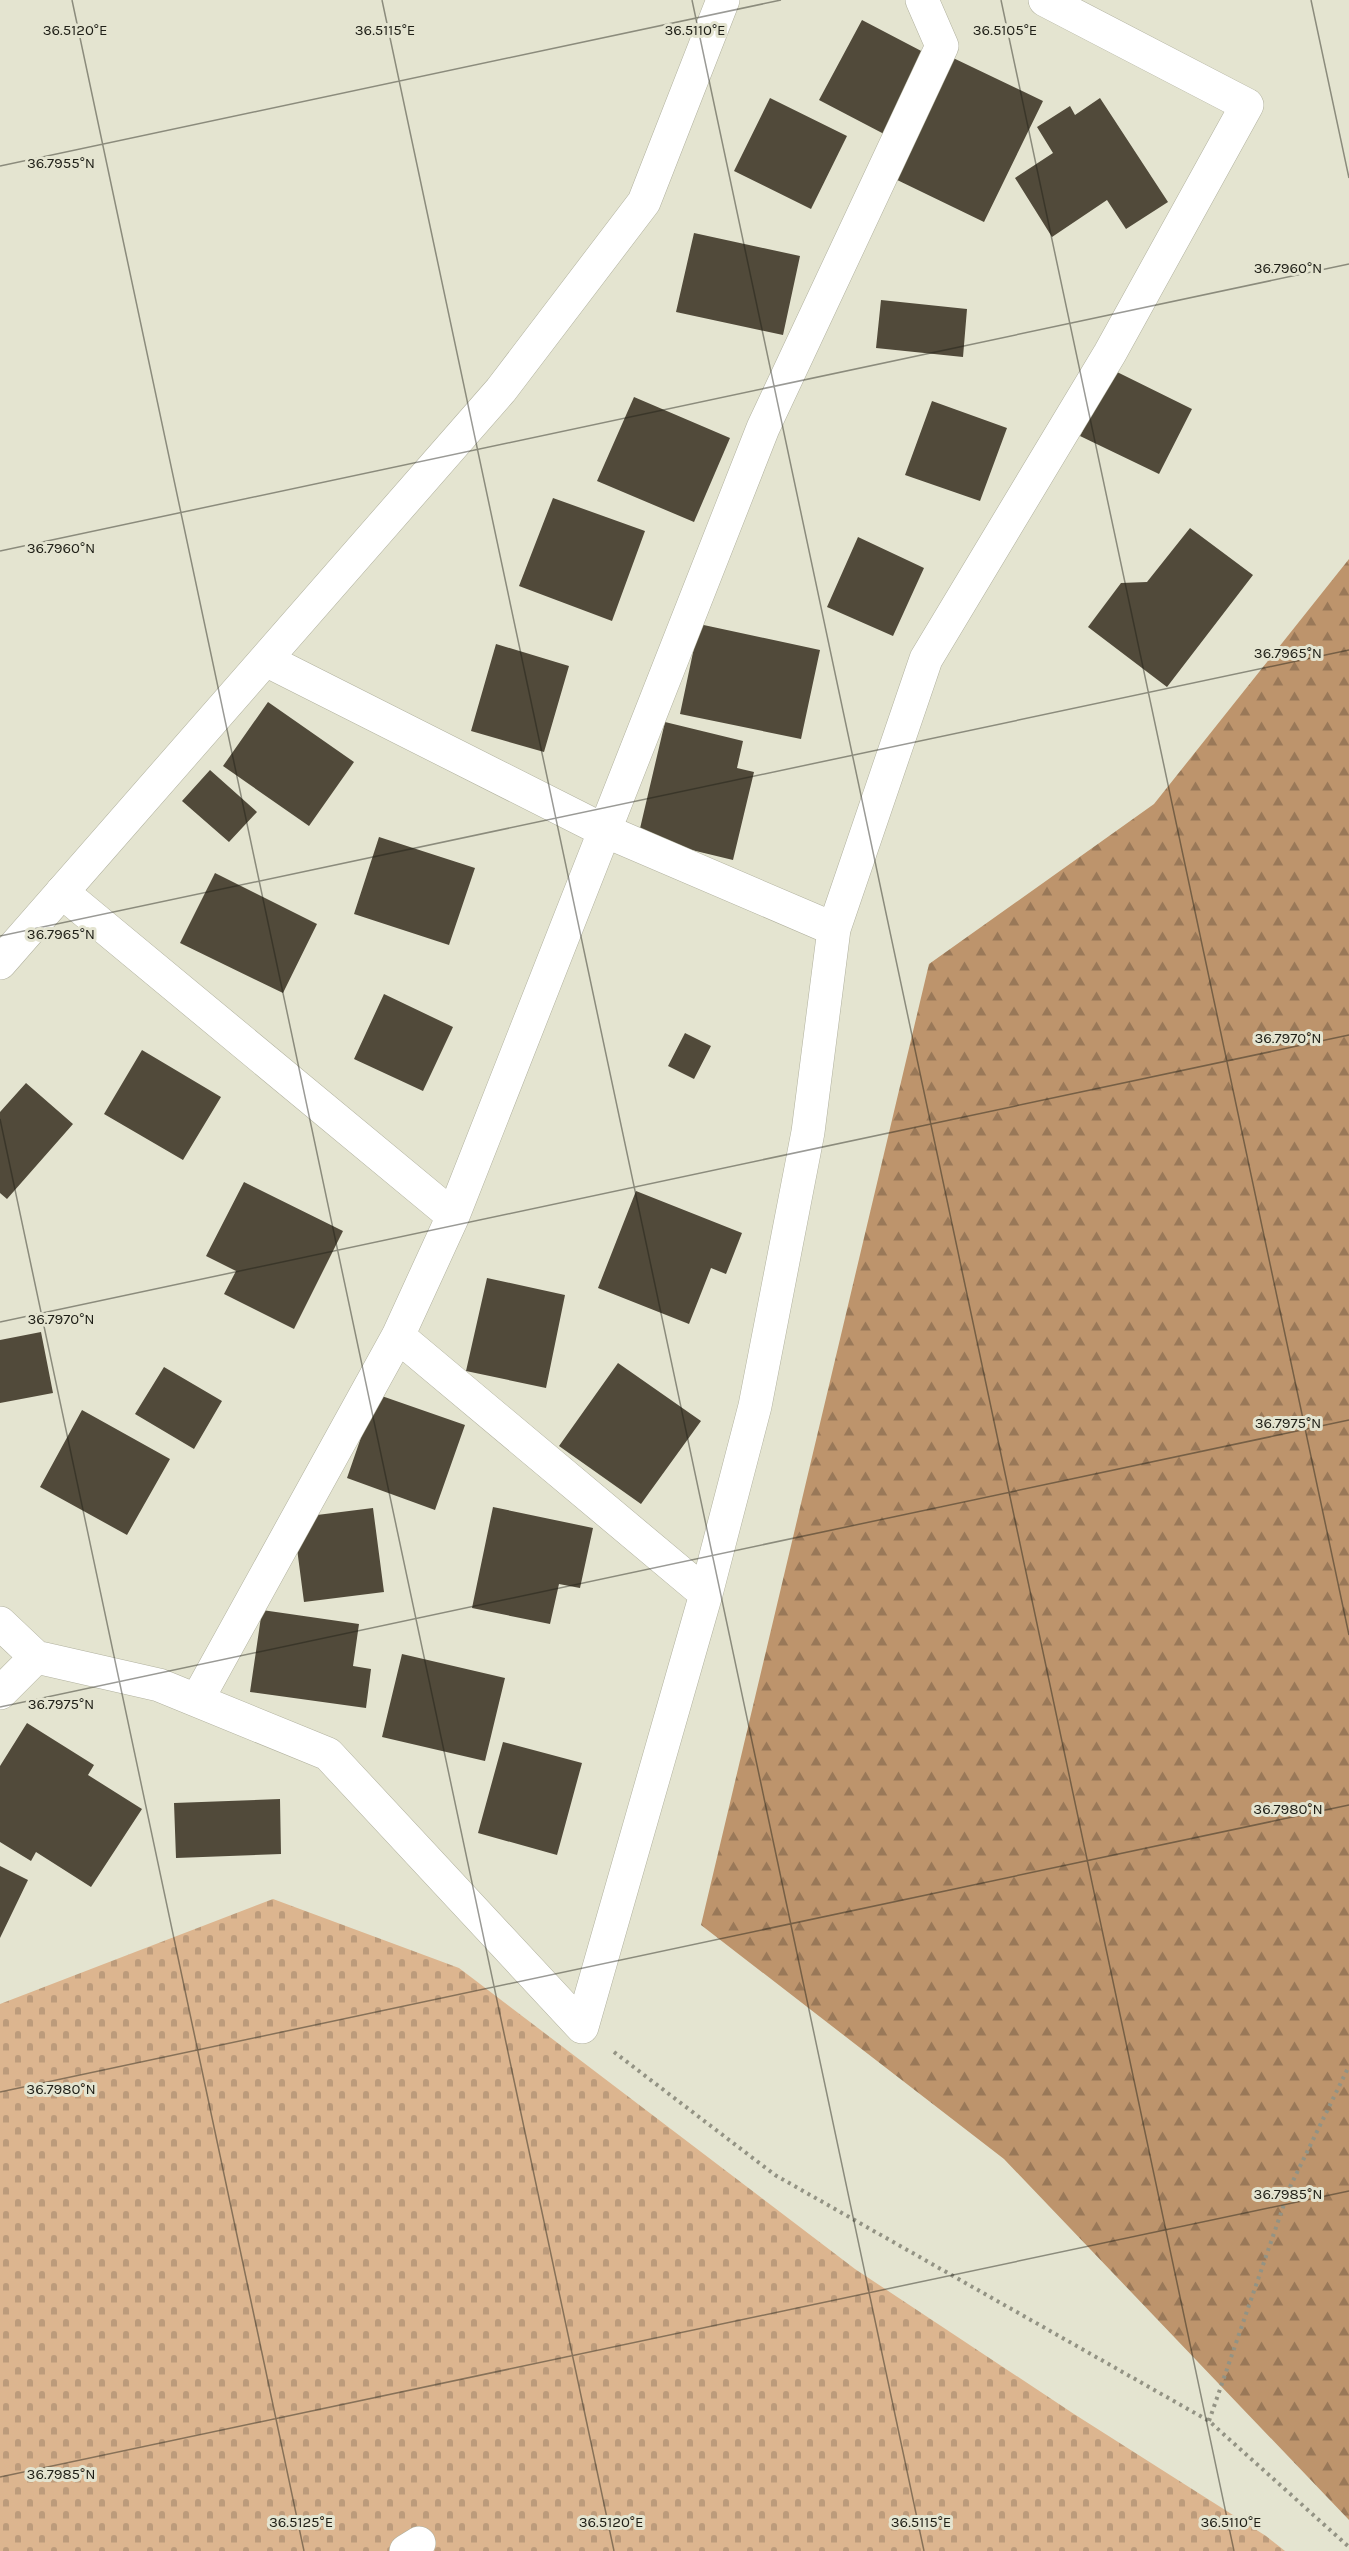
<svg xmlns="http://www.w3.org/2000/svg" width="1349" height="2551" font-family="Karla,sans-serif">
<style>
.forest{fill:url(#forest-firs)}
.cemetery{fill:url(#cemetery-stones)}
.building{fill:#514a3a}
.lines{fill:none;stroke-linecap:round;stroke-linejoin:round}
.street-casing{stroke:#b1b19e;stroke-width:34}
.secondary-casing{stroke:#b1b19e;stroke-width:34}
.path{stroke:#939384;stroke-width:4;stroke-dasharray:3 4.5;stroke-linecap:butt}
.street{stroke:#fff;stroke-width:33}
.secondary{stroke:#fff;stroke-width:33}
.ticks{fill:none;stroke:#1f1f17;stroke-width:1.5;stroke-opacity:0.45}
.ticks-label{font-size:15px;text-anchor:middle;fill:#1f1f17;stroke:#e4e4d0;stroke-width:6;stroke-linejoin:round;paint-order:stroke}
</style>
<defs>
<pattern id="forest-firs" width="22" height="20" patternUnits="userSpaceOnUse" patternTransform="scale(1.5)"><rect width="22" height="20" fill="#bd946c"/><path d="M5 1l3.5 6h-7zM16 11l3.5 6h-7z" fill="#997858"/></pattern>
<pattern id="cemetery-stones" width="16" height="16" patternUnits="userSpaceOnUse" patternTransform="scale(1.5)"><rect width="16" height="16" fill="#dcb58f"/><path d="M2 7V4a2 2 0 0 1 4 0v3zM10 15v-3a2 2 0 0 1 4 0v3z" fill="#bc9b7b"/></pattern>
</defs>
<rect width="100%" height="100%" fill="#e4e4d0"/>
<path class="forest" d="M1349,559V2520L1004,2159L701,1925L929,964L1154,804Z"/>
<path class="cemetery" d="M273,1899L459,1968L855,2269L1074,2414L1266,2536L1285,2551H0V2004Z"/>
<path class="building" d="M862,20L927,54L884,134L819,100Z
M949,56L1043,101L984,222L891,177Z
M770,98L847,136L811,209L734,171Z
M1100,98L1168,202L1126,229L1107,200L1052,237L1015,178L1053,153L1037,127L1070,106L1075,115Z
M694,233L800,256L783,335L676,312Z
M881,300L967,309L963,357L876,348Z
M1113,370L1192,409L1159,474L1080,436Z
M634,397L730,438L694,522L597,481Z
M932,401L1007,428L980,501L905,475Z
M553,498L645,531L612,621L519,586Z
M1190,528L1253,575L1167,687L1088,627L1121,583L1147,582Z
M858,537L924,568L893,636L827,607Z
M699,624L820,650L801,739L680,714Z
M496,644L569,666L544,752L471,731Z
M268,702L354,762L309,826L223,766Z
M665,722L743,741L737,768L754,772L733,860L638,837Z
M210,770L257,812L229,842L182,801Z
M379,837L475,868L449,945L354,914Z
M215,873L317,924L283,993L180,943Z
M384,994L453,1027L423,1091L354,1059Z
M685,1033L711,1046L694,1079L668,1066Z
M142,1050L221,1097L183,1160L104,1114Z
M26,1083L73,1124L7,1199L0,1193V1112Z
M244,1182L343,1231L294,1329L224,1294L236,1271L206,1256Z
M636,1191L742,1233L726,1274L711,1268L689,1324L598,1288Z
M487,1278L565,1295L546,1388L466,1371Z
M41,1332L53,1393L0,1403V1340Z
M618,1363L701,1421L641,1504L559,1446Z
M164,1367L222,1401L194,1449L135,1414Z
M376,1394L465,1425L435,1510L347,1478Z
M82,1410L170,1459L127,1535L40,1487Z
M493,1507L593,1528L580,1588L559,1584L550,1624L472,1608Z
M373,1508L384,1592L304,1602L293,1518Z
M262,1610L359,1624L353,1666L371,1669L366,1708L250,1692Z
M402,1654L505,1678L485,1761L382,1737Z
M27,1723L94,1765L88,1775L142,1809L91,1887L36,1852L31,1861L0,1842V1766Z
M503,1742L582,1763L557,1855L478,1833Z
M280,1799L281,1854L176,1858L174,1803Z
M0,1866L28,1880L0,1938Z"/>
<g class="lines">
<g class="street-casing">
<path id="street" d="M266,660L603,830L834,929
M62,892L453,1216
M398,1336L706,1594
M0,1623L36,1657L159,1685L328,1754L582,2027
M0,1693L36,1657
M197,1700L398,1336L453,1216L763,428L942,46L922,0
M582,2027L706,1594L755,1406L808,1132L834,929L926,659L1110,353L1247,105L1045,0
M406,2551L419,2543"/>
</g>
<g class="secondary-casing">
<path id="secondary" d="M0,963L501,390L644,202L723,0"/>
</g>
<path class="path" d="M614,2052L775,2175L1209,2421L1349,2547
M1209,2421L1290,2187L1349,2066"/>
<use href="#street" class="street"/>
<use href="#secondary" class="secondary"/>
</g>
<path class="ticks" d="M72,0L614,2551M382,0L924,2551M692,0L1234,2551M1001,0L1349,1635M1311,0L1349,178M0,166L781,0M0,551L1349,264M0,936L1349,650M0,1119L304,2551M0,1322L1349,1035M0,1707L1349,1420M0,2092L1349,1805M0,2477L1349,2191"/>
<g class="ticks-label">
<text x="75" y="35">36.5120°E</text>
<text x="385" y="35">36.5115°E</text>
<text x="695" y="35">36.5110°E</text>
<text x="1005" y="35">36.5105°E</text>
<text x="61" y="168">36.7955°N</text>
<text x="1288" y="273">36.7960°N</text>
<text x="61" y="553">36.7960°N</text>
<text x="1288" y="658">36.7965°N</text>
<text x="61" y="939">36.7965°N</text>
<text x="1288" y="1043">36.7970°N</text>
<text x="61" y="1324">36.7970°N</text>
<text x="1288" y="1428">36.7975°N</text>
<text x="61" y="1709">36.7975°N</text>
<text x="1288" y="1814">36.7980°N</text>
<text x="61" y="2094">36.7980°N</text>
<text x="1288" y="2199">36.7985°N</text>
<text x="61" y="2479">36.7985°N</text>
<text x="301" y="2527">36.5125°E</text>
<text x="611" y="2527">36.5120°E</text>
<text x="921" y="2527">36.5115°E</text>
<text x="1231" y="2527">36.5110°E</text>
</g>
</svg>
